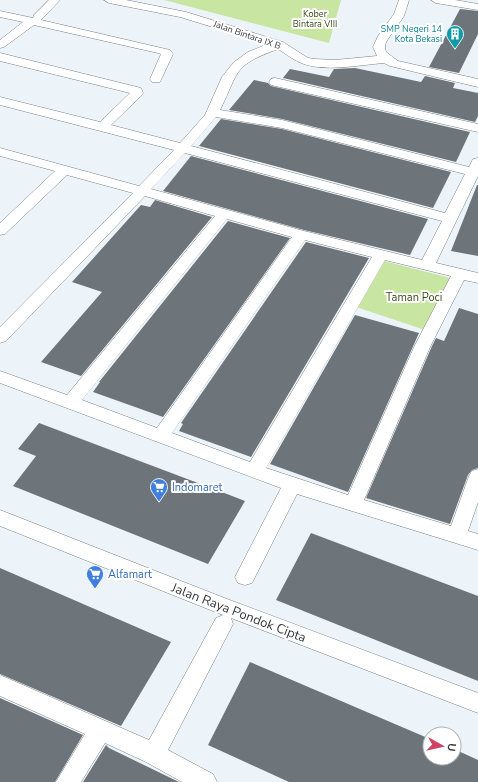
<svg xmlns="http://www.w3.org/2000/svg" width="478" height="782" font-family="'Nunito Sans',sans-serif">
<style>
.green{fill:#c9e5a2}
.building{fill:#6e757a}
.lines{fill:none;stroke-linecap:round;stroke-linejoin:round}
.street-casing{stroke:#7b8186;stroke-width:1}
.street{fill:#fff;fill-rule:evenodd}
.labels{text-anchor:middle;stroke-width:4;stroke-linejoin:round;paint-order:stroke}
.far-park-label{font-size:9px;fill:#384a19;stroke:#fff}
.far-culture-label{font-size:9px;fill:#0d838f;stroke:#fff;text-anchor:end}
.far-street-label{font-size:9px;fill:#383a3d;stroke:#fff}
.park-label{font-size:11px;fill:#384a19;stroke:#fff}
.shop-label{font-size:11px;fill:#366cbe;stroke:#fff;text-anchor:start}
.near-street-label{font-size:13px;fill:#383a3d;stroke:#fff}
</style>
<rect width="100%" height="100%" fill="#ecf4f9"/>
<path class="green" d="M164,0H341L329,43Z
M384,261L454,279L428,331L356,307Z"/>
<path class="building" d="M460,9L478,11V34L459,73L429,67Z
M355,68L421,82L425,76L455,83L453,88L478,93V116L475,122L283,78L290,69L329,77L334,69Z
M254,80L268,83L271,86L470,132L456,162L282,119L229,110Z
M221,119L282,129L451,172L433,208L199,146Z
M191,156L428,219L410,255L304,230L163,191Z
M477,185H478V256L451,251Z
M155,200L212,217L81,376L41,362L102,292L72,282L141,205L150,207Z
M228,221L290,238L163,417L93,392L100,382H99Z
M306,242L369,258L251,457L179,431L183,424L181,423Z
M459,308L478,314V468L472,470L468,475L450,524L366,498L432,346L436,338L444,341Z
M355,315L419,333L348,492L270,464Z
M39,423L227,494L245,501L208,564L13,486L36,456L18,449Z
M311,533L478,596V681L276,600Z
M0,568L171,642L121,726L0,674Z
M250,662L430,739V758H454V749L478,760V782H289L208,745Z
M0,698L83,735L55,782H0Z
M106,745L109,748L179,782H83Z"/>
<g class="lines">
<g class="street-casing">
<path id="street" d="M49,0H60L41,20L170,50L173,54L160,82H152L150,79L161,54L158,53L34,25L4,47L0,48V40L23,22L0,17V11L33,18L34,15Z
M104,0H126L186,12L283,42L308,58L315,59L335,60L377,56L373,47L378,36L394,14L399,0H409L404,16L386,42L385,47L386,52L398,61L478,79V87L390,66L384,63C359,65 322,73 299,62C292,59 285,53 278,49C232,66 240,70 220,110L282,120L469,167L473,159L478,158V176L436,263L478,273V283L464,280L431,345L364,500L451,526L469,476L472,471L478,469V502L468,531L478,534V550L297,494L252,583L245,585L238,583L235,577L281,488L0,383V371L67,395L215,216L145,196L6,341L0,343V327L133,193L67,175L5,234L0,235V223L55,171L0,156V148L139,186L174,150L0,105V97L100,122L130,93L0,61V53L141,88L143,93L141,96L111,125L180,143L205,115L222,77L234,62L248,52L268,44L180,17L109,3ZM216,117L282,128L465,174L445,213L191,146ZM185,153L442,221L422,260L304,231L151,189ZM227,219L292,237L157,428L82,400ZM305,240L372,257L250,462L172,433ZM385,260L451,276L415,345L348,495L266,468Z
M431,0H455L478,4V10L436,3Z
M275,78L478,124V132L271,85L269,82L271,79Z
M0,510L227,599L478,693V713L231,618L233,624L230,630L168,750L213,774L217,782H182L146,762L105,743L81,782H56L85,734L0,696V675L149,740L216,618L223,615L0,526Z"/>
</g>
<use href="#street" class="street"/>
</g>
<defs>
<g id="building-pin" transform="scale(0.9)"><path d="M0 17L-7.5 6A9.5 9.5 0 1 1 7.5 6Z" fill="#0f9aa8" stroke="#fff"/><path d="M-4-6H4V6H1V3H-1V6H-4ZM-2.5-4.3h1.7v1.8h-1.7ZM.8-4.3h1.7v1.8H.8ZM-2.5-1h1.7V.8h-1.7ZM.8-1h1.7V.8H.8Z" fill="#fff"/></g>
<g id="supermarket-pin" transform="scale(0.9)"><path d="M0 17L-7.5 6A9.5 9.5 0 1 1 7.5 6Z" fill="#3f7fe0" stroke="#fff"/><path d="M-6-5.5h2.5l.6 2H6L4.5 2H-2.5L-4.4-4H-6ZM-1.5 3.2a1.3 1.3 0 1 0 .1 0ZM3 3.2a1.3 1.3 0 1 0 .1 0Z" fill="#fff"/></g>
</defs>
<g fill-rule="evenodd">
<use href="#building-pin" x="455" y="34"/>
<use href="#supermarket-pin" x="159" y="487"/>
<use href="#supermarket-pin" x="95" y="574"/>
</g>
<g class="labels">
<g class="far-park-label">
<text x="315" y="17">Kober<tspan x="315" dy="10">Bintara VIII</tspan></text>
</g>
<g class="far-culture-label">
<text x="442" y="32">SMP Negeri 14<tspan x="442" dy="10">Kota Bekasi</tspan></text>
</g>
<g class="far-street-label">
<text transform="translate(247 35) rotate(19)" y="3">Jalan Bintara IX B</text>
</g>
<g class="park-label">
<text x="414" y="301">Taman Poci</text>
</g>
<g class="shop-label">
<text x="172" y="491">Indomaret</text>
<text x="108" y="578">Alfamart</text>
</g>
<g class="near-street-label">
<text transform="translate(239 612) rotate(21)" y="5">Jalan Raya Pondok Cipta</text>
</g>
</g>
<g transform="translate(442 746) rotate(98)"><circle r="19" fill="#ffffff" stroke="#afb0b1"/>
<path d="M0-3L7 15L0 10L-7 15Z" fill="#d04163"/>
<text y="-6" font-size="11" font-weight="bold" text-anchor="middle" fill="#383a3d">U</text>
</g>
</svg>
